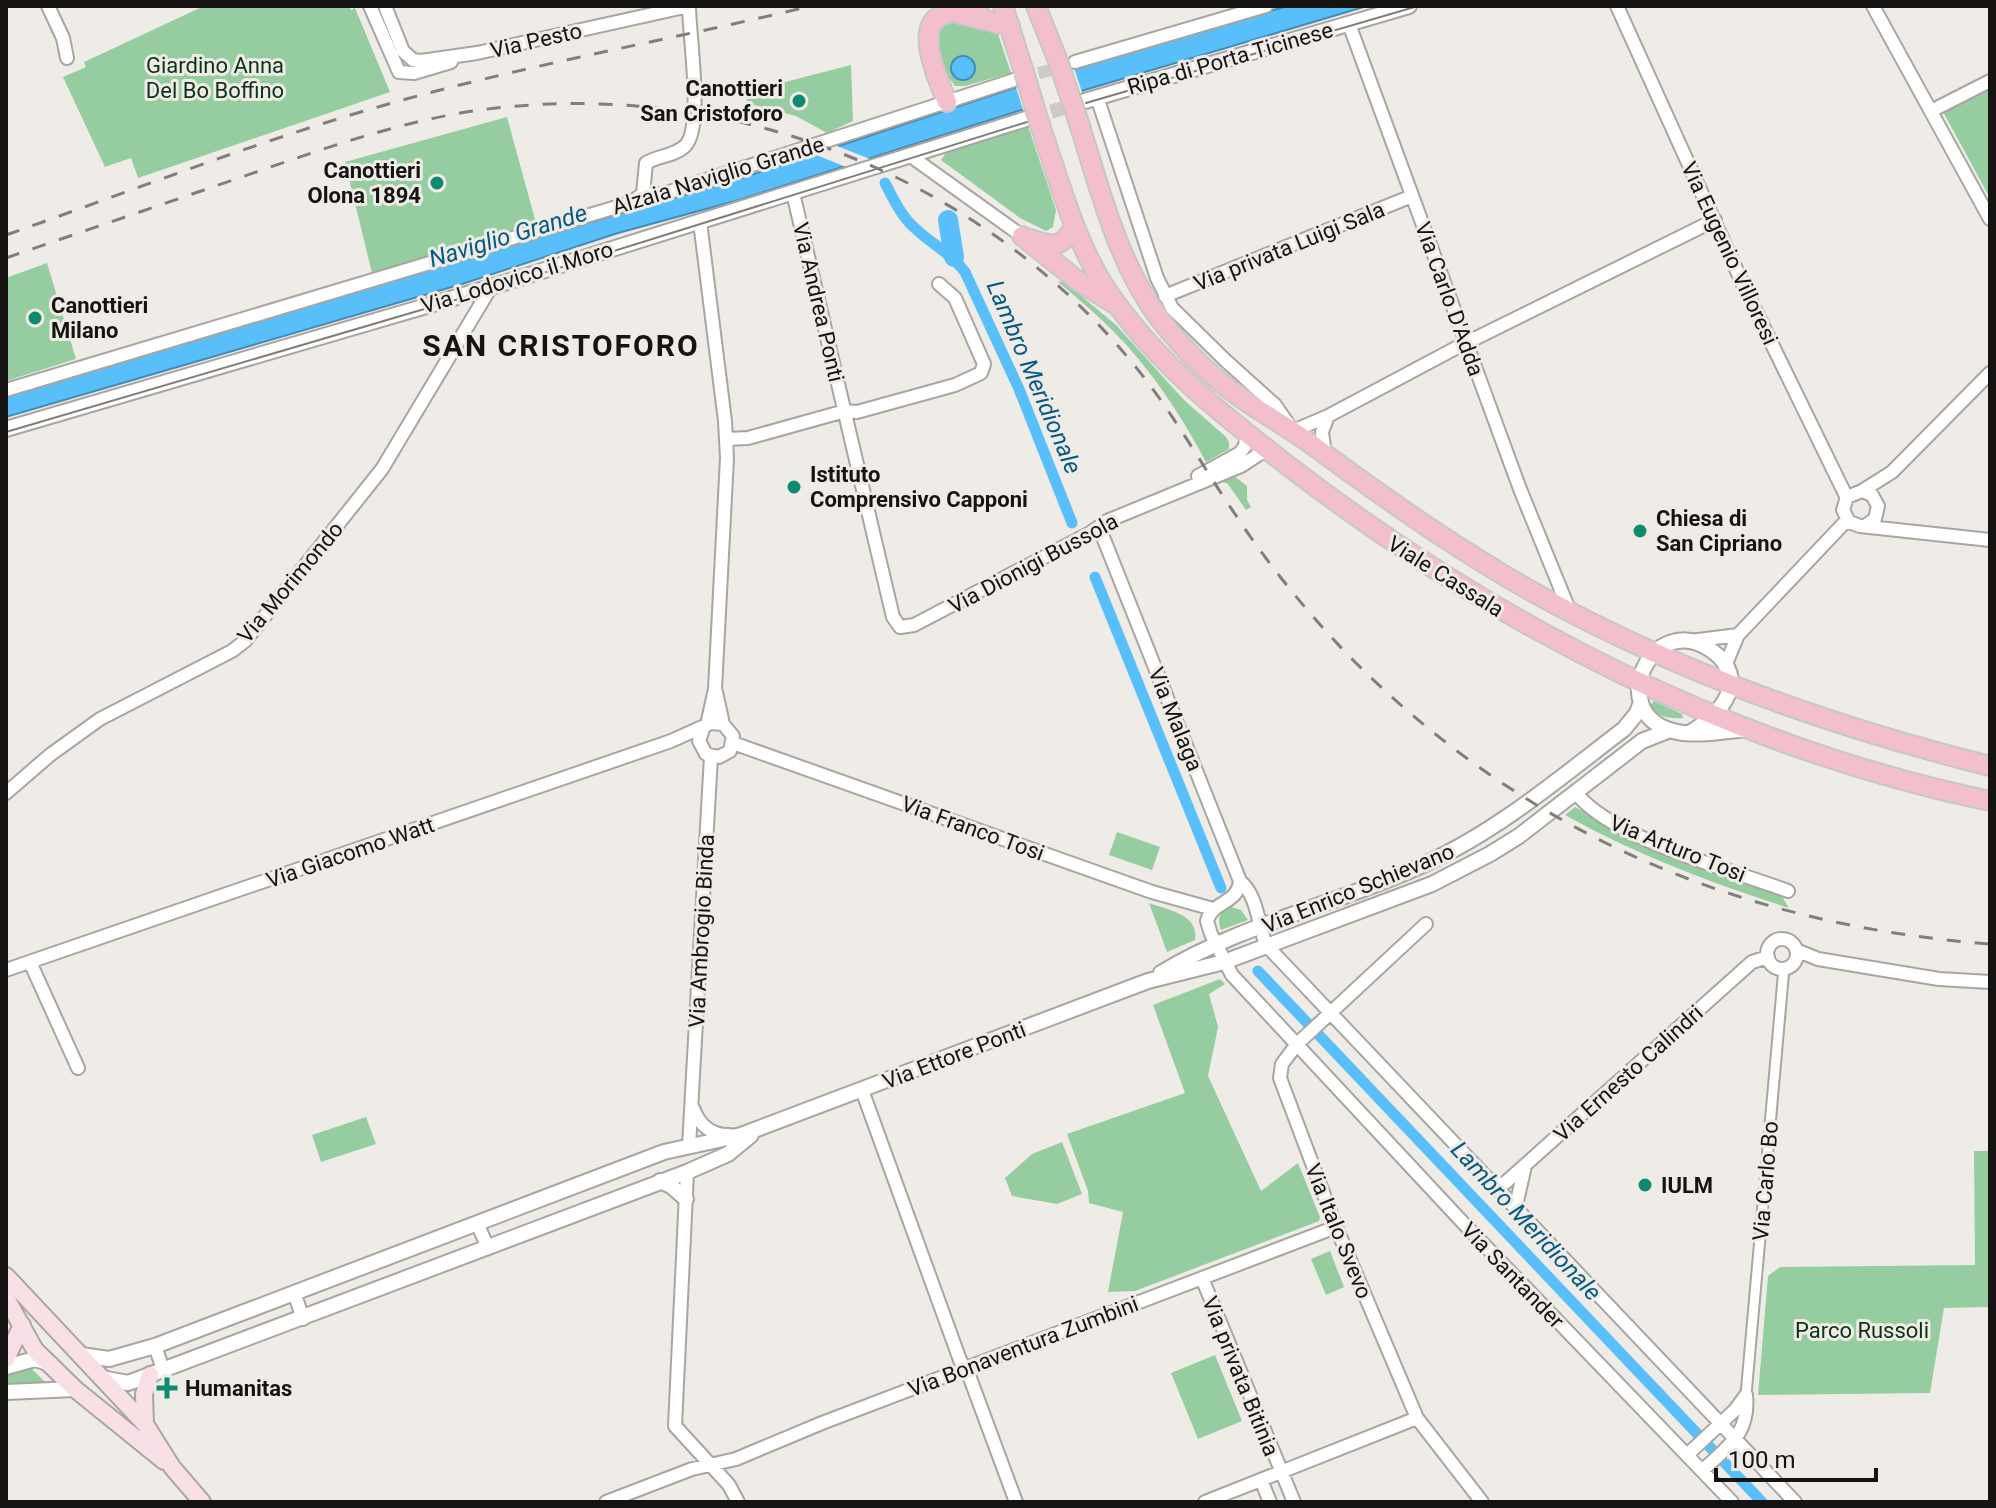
<svg xmlns="http://www.w3.org/2000/svg" width="1996" height="1508" font-family="Roboto,sans-serif">
<style>
.green{fill:#95cda1}
.water{fill:#58bffb;stroke:#448cb5;stroke-width:2}
.pier{fill:#efebe7}
.lines{fill:none;stroke-linecap:round;stroke-linejoin:round}
.canal{stroke:#58bffb;stroke-width:11}
.river{stroke:#58bffb;stroke-width:20}
.minor-tunnel{stroke:#cecbc7;stroke-width:12;stroke-dasharray:12 6;stroke-linecap:butt}
.tertiary-tunnel{stroke:#cecbc7;stroke-width:14;stroke-dasharray:14 7;stroke-linecap:butt}
.pedestrian-casing{stroke:#a9a5a1;stroke-width:13}
.minor-casing{stroke:#a9a5a1;stroke-width:16}
.tertiary-casing{stroke:#a9a5a1;stroke-width:18}
.secondary-casing{stroke:#a9a5a1;stroke-width:20}
.primary-casing{stroke:#c7c7c6;stroke-width:22}
.pedestrian{stroke:#fff;stroke-width:9}
.minor{stroke:#fff;stroke-width:12}
.tertiary{stroke:#fff;stroke-width:14}
.secondary{stroke:#f9dfe6;stroke-width:16}
.primary{stroke:#f4bfcc;stroke-width:18}
.tram{stroke:#817e7b;stroke-width:2}
.rail{stroke:#817e7b;stroke-width:3;stroke-dasharray:14 14;stroke-linecap:butt}
.primary-bridge-casing{stroke:#c7c7c6;stroke-width:22;stroke-linecap:butt}
.primary-bridge{stroke:#f4bfcc;stroke-width:18}
.poi-dot{fill:#0f8a6c;stroke:#efebe7;stroke-width:3}
.labels{text-anchor:middle;stroke-width:6;stroke-linejoin:round;paint-order:stroke}
.street-label{font-size:22px;fill:#161413;stroke:#efebe7}
.park-label{font-size:22px;fill:#0c3218;stroke:#efebe7}
.poi-label{font-size:22px;font-weight:bold;fill:#161413;stroke:#efebe7;text-anchor:start}
.water-label{font-size:24px;font-style:italic;fill:#065a81;stroke:#efebe7}
.district-label{font-size:30px;font-weight:bold;letter-spacing:2px;fill:#161413;stroke:#efebe7}
</style>
<rect width="100%" height="100%" fill="#efebe7"/>
<path class="green" d="M204,6H349L351,10L355,8L390,92L138,178L131,158L105,167L63,77L86,67L84,62Z
M967,22L998,34L1011,73L965,86H955L945,73L935,35C943,22 952,23 967,22Z
M851,65L853,121L827,133L796,116L747,103L746,92Z
M1990,85V198L1942,110Z
M507,117L536,223L372,273L345,162Z
M1028,126L1056,210L1053,227L1046,231L1020,218L941,160L946,153Z
M47,263L76,359L6,381V278Z
M1057,281L1066,283L1116,325L1184,400L1226,437L1229,442V449L1206,462C1181,415 1151,369 1113,331C1095,313 1076,297 1057,281Z
M1234,476L1247,486V500L1251,507L1246,510L1228,484L1217,480Z
M1654,701L1682,714L1683,718C1669,719 1657,717 1650,705Z
M1575,807L1620,831L1709,869L1781,895L1789,908C1711,883 1637,855 1565,815Z
M1117,832L1160,847L1152,870L1109,855Z
M1149,903C1168,910 1199,914 1195,940L1167,952Z
M1231,907L1241,910L1248,920L1221,930C1217,920 1219,909 1231,907Z
M1220,979L1225,984L1209,994L1218,1027L1208,1076L1261,1191L1298,1163L1320,1217L1319,1221L1135,1291L1108,1292L1123,1212L1089,1203L1088,1191L1067,1134L1185,1093L1153,1005Z
M366,1117L376,1144L321,1162L312,1135Z
M1062,1142L1082,1194L1057,1204L1012,1196L1005,1178L1032,1154Z
M1974,1151H1990V1307L1944,1308L1930,1393L1758,1395L1768,1276L1780,1267L1975,1265Z
M1330,1251L1344,1287L1326,1295L1311,1259Z
M1215,1355L1242,1421L1198,1439L1171,1373Z
M31,1368L45,1382L6,1385V1376Z"/>
<path class="water" d="M1288,6H1367L1078,92L739,200L618,233L462,284L6,417V392L733,181L1147,44Z
M951 68a12 12 0 1 1 24 0a12 12 0 1 1-24 0Z"/>
<path class="pier" d="M1073,65L1083,95L1024,113L1015,84Z
M832,144L875,161L851,169L809,152Z"/>
<g class="lines">
<path class="canal" d="M885,183C894,200 902,218 917,230C933,245 951,253 965,272L1019,389L1072,523
M1095,577L1221,888
M1258,971L1762,1502"/>
<path class="river" d="M948,220L954,257"/>
<path class="minor-tunnel" d="M1021,78L1065,66"/>
<path class="tertiary-tunnel" d="M1031,118L1079,103"/>
<g class="pedestrian-casing">
<path id="pedestrian" d="M1746,1395L1784,968"/>
</g>
<g class="minor-casing">
<path id="minor" d="M48,6L63,38L67,58
M370,6L399,72L414,73L451,62
M385,6L403,51L413,60L421,61L477,53L689,6C689,35 704,128 685,146C675,156 657,156 646,163L643,194
M1617,6L1746,291L1847,498
M1873,6L1990,219
M1349,24L1520,489L1570,612
M1075,62L1266,6
M1097,97L1157,278L1172,308L1226,361L1275,405L1293,431L1328,416L1454,349L1715,220
M1931,111L1990,81
M912,157L1022,236
M793,193L893,617L900,627L914,625L1090,533L1107,521L1241,466L1267,449
M700,222L725,421L727,458L715,689L707,725
M1165,296L1412,196
M1990,373L1892,472L1862,491L1847,497L1843,510L1849,522L1860,526L1990,540
M6,390L630,203L643,194H663L1014,80
M726,439L748,438L845,411L857,412L955,385L981,373L984,364L955,298L939,284
M1325,455L1322,432L1328,416
M1198,476L1240,453L1245,446L1247,433
M1862,491L1872,495L1878,506L1875,519L1865,526
M1099,527L1240,881C1258,896 1258,925 1266,945L1795,1502
M1690,641L1738,635
M1725,666L1738,635L1847,520
M703,729L699,741L706,754L719,757L730,751L733,736L723,724L716,692
M733,743L1152,892L1213,909
M6,793L50,755L100,719L232,651L245,641L382,469L491,287
M1576,793C1612,839 1732,870 1788,891
M1240,881C1238,904 1212,901 1207,921L1211,934L1232,975L1467,1227L1732,1502
M1426,924L1297,1044L1282,1064L1280,1078L1336,1227L1417,1418L1482,1502
M1767 954a15 15 0 1 1 30 0a15 15 0 1 1-30 0Z
M1796,950L1818,959L1939,979L1990,982
M30,962L78,1068
M6,970L671,741L711,723L723,724
M862,1090L960,1360L970,1378L1016,1502
M693,1108C699,1125 712,1136 730,1135
M689,1146L711,756
M687,1172L675,1426L729,1485L738,1502
M1492,1185L1505,1183L1752,962L1768,957
M1515,1210L1525,1166
M477,1223L488,1248
M1202,1278L1294,1502
M294,1292L303,1319
M155,1346L163,1369
M1687,1455L1735,1410L1746,1395
M1702,1471C1728,1446 1750,1434 1746,1395
M1261,1480L1270,1502
M606,1502L692,1469L736,1459L822,1423L1336,1227
M1205,1502L1417,1418"/>
</g>
<g class="tertiary-casing">
<path id="tertiary" d="M1085,101L1409,6
M6,429L491,287L1026,119
M1691,732C1721,714 1752,679 1711,650C1652,609 1604,712 1673,731C1695,737 1724,731 1747,729
M1161,973C1243,923 1340,904 1427,863C1499,830 1561,777 1624,729L1637,713L1641,702
M660,1181L671,1186L686,1199
M81,1355L109,1359L155,1346L664,1152L741,1135L1148,981L1224,962L1432,884L1490,854L1519,836L1642,741L1670,730
M6,1367L35,1359L51,1364
M101,1378L128,1383L687,1172L728,1154L751,1135
M6,1392L75,1389"/>
</g>
<g class="secondary-casing">
<path id="secondary" d="M6,1276L145,1424L172,1467L202,1502
M6,1298L35,1350L75,1389L164,1461
M6,1359L22,1325
M145,1424L144,1394L150,1375"/>
</g>
<g class="primary-casing">
<path id="primary" d="M1003,6L1024,72
M1036,6L1058,61
M960,14L1010,26
M947,102C939,82 913,27 942,15C953,11 967,11 979,6
M1077,117C1099,185 1116,260 1159,318C1186,353 1218,384 1256,408C1273,419 1290,429 1307,441C1391,503 1477,564 1570,612C1703,681 1845,730 1990,766
M1041,128C1062,189 1078,254 1118,306C1166,371 1228,419 1291,468C1497,626 1735,748 1990,801
M1022,236L1078,281L1113,303
M1030,239C1053,247 1061,249 1074,227"/>
</g>
<use href="#pedestrian" class="pedestrian"/>
<use href="#minor" class="minor"/>
<use href="#tertiary" class="tertiary"/>
<use href="#secondary" class="secondary"/>
<use href="#primary" class="primary"/>
<path class="tram" d="M1086,103L1418,6
M6,432L489,290L1027,122"/>
<path class="rail" d="M6,235C132,191 257,141 385,105C525,65 670,40 811,6
M6,258C90,229 175,200 259,171C340,143 420,115 506,107C751,83 999,186 1149,384C1182,428 1208,475 1239,520C1271,568 1308,613 1348,655C1525,835 1741,925 1990,944"/>
<g class="primary-bridge-casing">
<path id="primary-bridge" d="M1058,61L1077,117
M1024,72L1041,128"/>
</g>
<use href="#primary-bridge" class="primary-bridge"/>
</g>
<g class="poi-dot">
<circle cx="799" cy="101" r="8"/>
<circle cx="437" cy="183" r="8"/>
<circle cx="35" cy="318" r="8"/>
<circle cx="794" cy="487" r="8"/>
<circle cx="1640" cy="531" r="8"/>
<circle cx="1645" cy="1185" r="8"/>
<path d="M163 1376h8v8h8v8h-8v8h-8v-8h-8v-8h8z"/>
</g>
<g class="labels">
<g class="street-label">
<text transform="translate(536 40) rotate(-13)" y="8">Via Pesto</text>
<text transform="translate(1230 58) rotate(-16)" y="8">Ripa di Porta Ticinese</text>
<text transform="translate(718 175) rotate(-17)" y="8">Alzaia Naviglio Grande</text>
<text transform="translate(1289 246) rotate(-22)" y="8">Via privata Luigi Sala</text>
<text transform="translate(1730 253) rotate(65)" y="8">Via Eugenio Villoresi</text>
<text transform="translate(517 277) rotate(-17)" y="8">Via Lodovico il Moro</text>
<text transform="translate(1450 299) rotate(70)" y="8">Via Carlo D'Adda</text>
<text transform="translate(819 302) rotate(77)" y="8">Via Andrea Ponti</text>
<text transform="translate(1033 563) rotate(-28)" y="8">Via Dionigi Bussola</text>
<text transform="translate(1446 576) rotate(32)" y="8">Viale Cassala</text>
<text transform="translate(290 582) rotate(-50)" y="8">Via Morimondo</text>
<text transform="translate(1176 719) rotate(68)" y="8">Via Malaga</text>
<text transform="translate(973 828) rotate(20)" y="8">Via Franco Tosi</text>
<text transform="translate(1678 848) rotate(22)" y="8">Via Arturo Tosi</text>
<text transform="translate(350 852) rotate(-19)" y="8">Via Giacomo Watt</text>
<text transform="translate(1358 888) rotate(-22)" y="8">Via Enrico Schievano</text>
<text transform="translate(701 931) rotate(-87)" y="8">Via Ambrogio Binda</text>
<text transform="translate(954 1055) rotate(-21)" y="8">Via Ettore Ponti</text>
<text transform="translate(1628 1073) rotate(-42)" y="8">Via Ernesto Calindri</text>
<text transform="translate(1765 1181) rotate(-85)" y="8">Via Carlo Bo</text>
<text transform="translate(1339 1231) rotate(68)" y="8">Via Italo Svevo</text>
<text transform="translate(1513 1275) rotate(46)" y="8">Via Santander</text>
<text transform="translate(1023 1346) rotate(-21)" y="8">Via Bonaventura Zumbini</text>
<text transform="translate(1241 1376) rotate(68)" y="8">Via privata Bitinia</text>
</g>
<g class="park-label">
<text x="215" y="73">Giardino Anna<tspan x="215" dy="25">Del Bo Boffino</tspan></text>
<text x="1862" y="1338">Parco Russoli</text>
</g>
<g class="poi-label">
<text x="783" y="96" text-anchor="end">Canottieri<tspan x="783" dy="25">San Cristoforo</tspan></text>
<text x="421" y="178" text-anchor="end">Canottieri<tspan x="421" dy="25">Olona 1894</tspan></text>
<text x="51" y="313">Canottieri<tspan x="51" dy="25">Milano</tspan></text>
<text x="810" y="482">Istituto<tspan x="810" dy="25">Comprensivo Capponi</tspan></text>
<text x="1656" y="526">Chiesa di<tspan x="1656" dy="25">San Cipriano</tspan></text>
<text x="1661" y="1193">IULM</text>
<text x="185" y="1396">Humanitas</text>
</g>
<g class="water-label">
<text transform="translate(508 236) rotate(-17)" y="8">Naviglio Grande</text>
<text transform="translate(1034 377) rotate(67)" y="8">Lambro Meridionale</text>
<text transform="translate(1526 1221) rotate(47)" y="8">Lambro Meridionale</text>
</g>
<g class="district-label">
<text x="561" y="356">SAN CRISTOFORO</text>
</g>
</g>
<rect width="1996" height="1508" fill="none" stroke="#161413" stroke-width="16"/>
<path d="M1716 1468v12h160v-12" fill="none" stroke="#161413" stroke-width="4"/>
<text x="1728" y="1468" font-size="24" fill="#161413" stroke="#efebe7" stroke-width="6" paint-order="stroke">100 m</text>
</svg>
